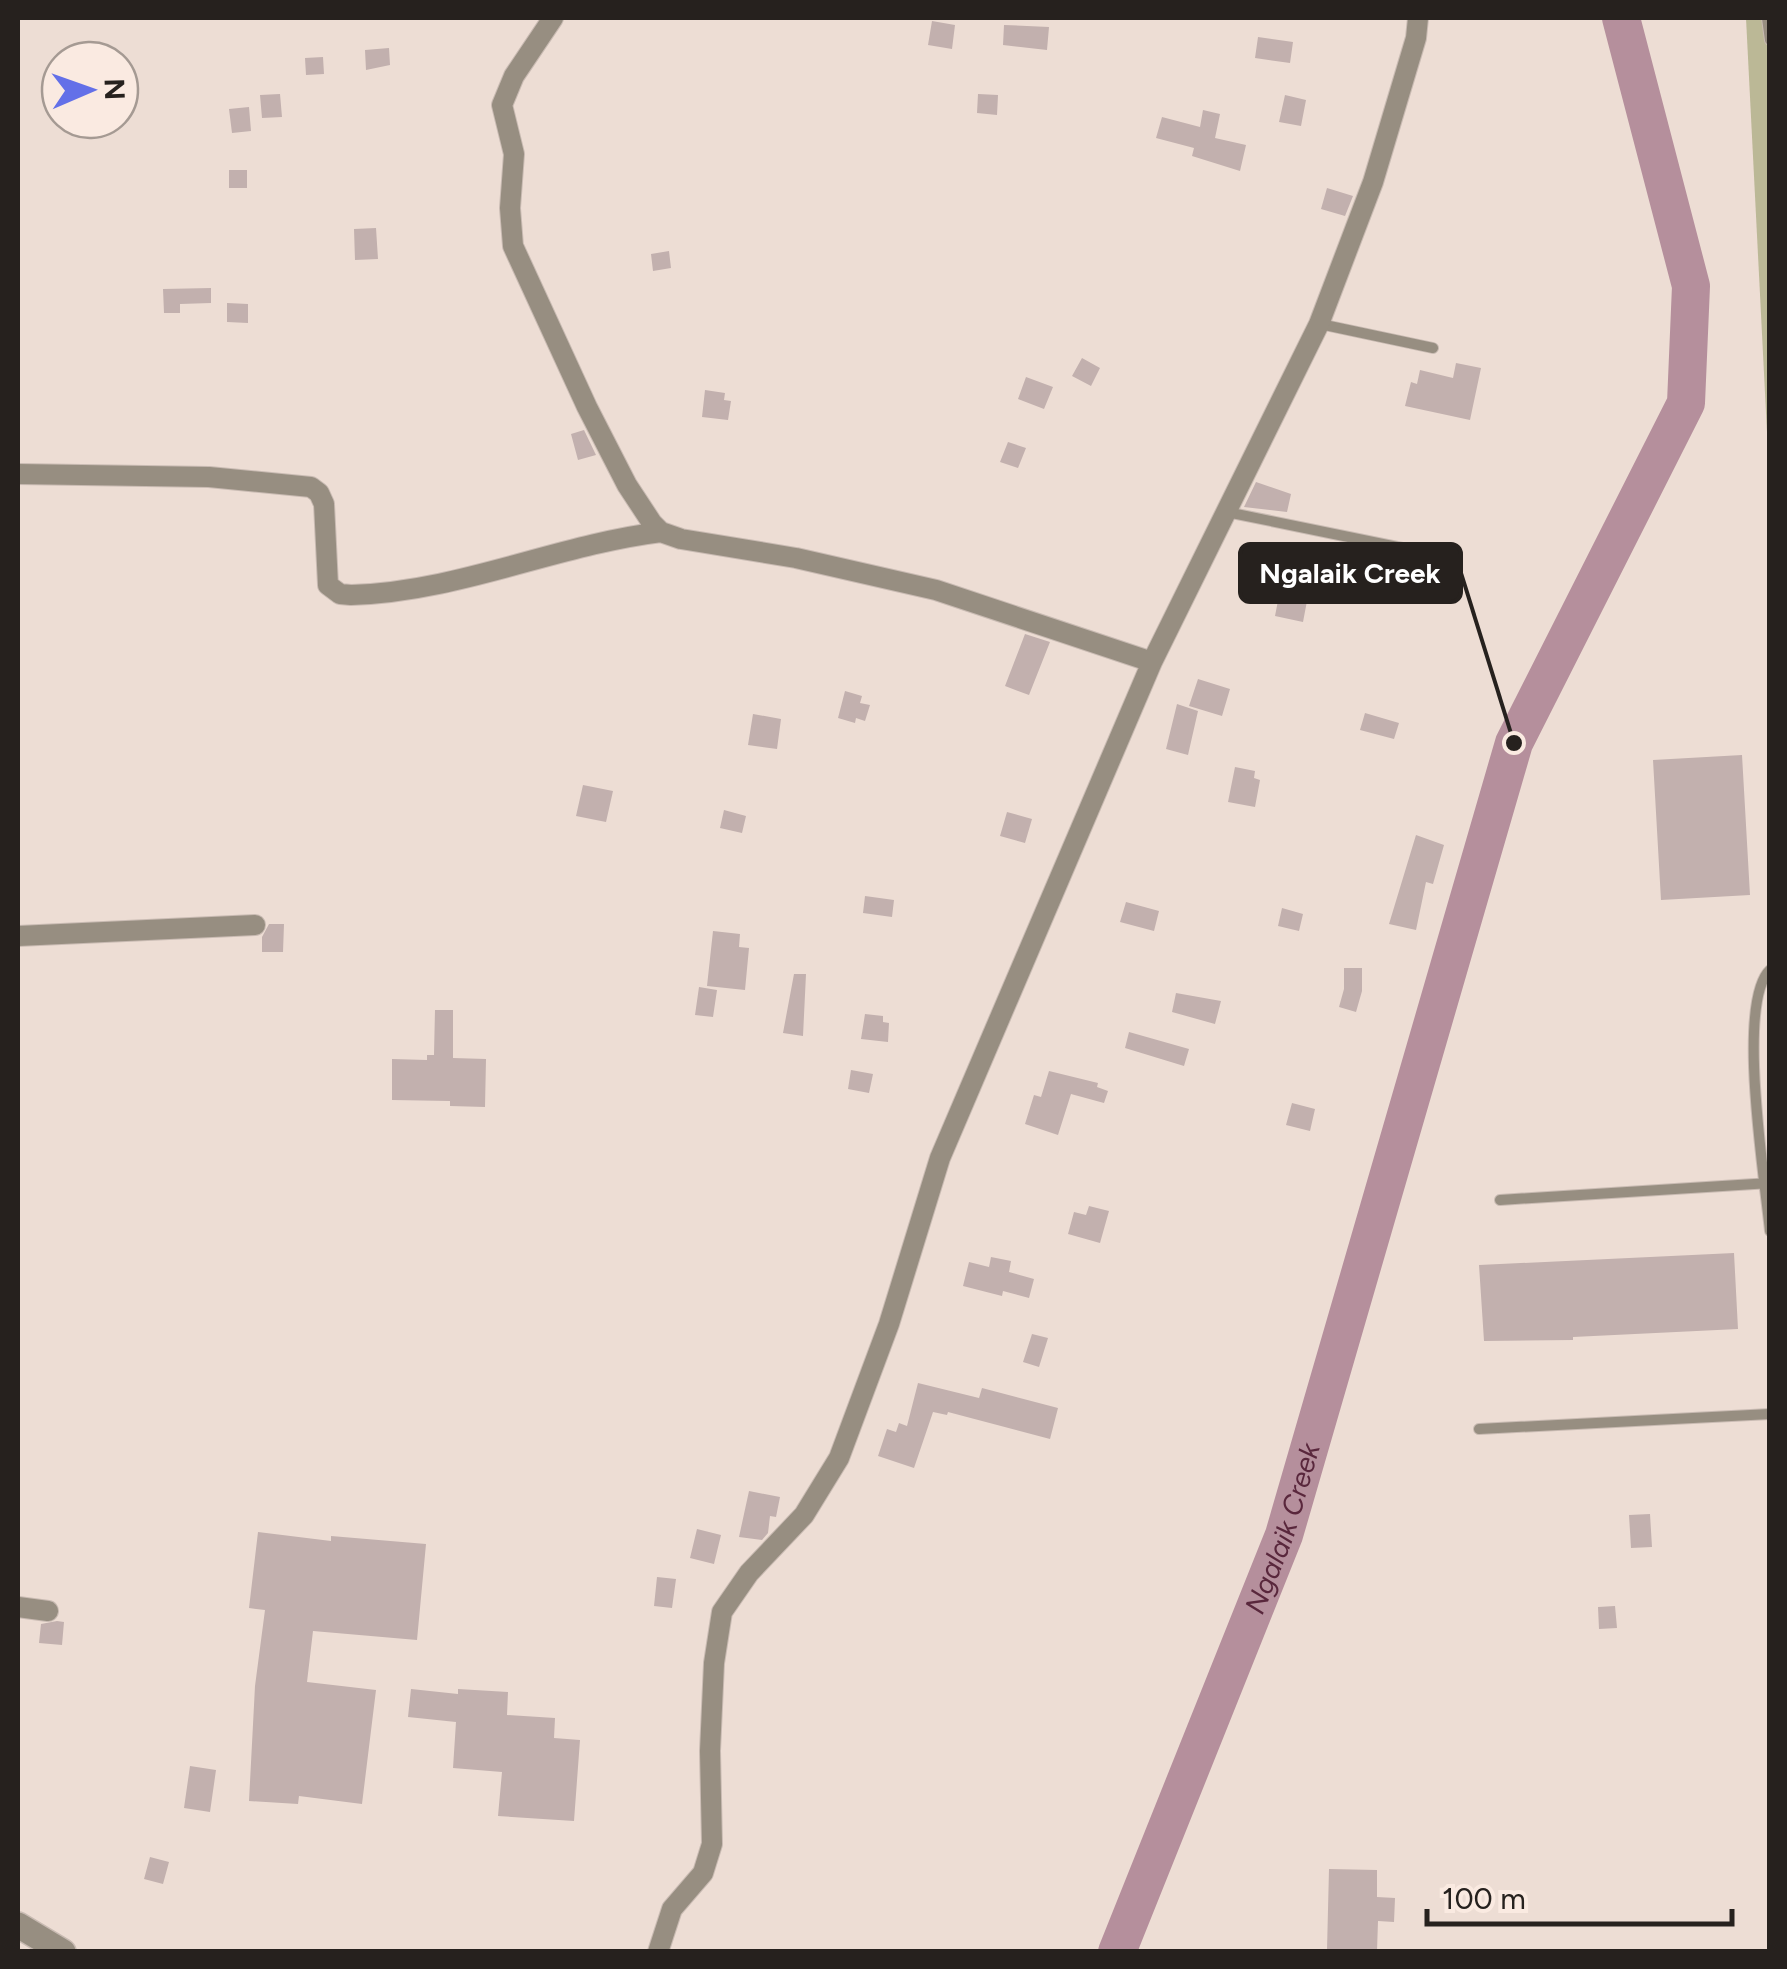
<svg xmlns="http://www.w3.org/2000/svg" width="1787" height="1969" font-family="Figtree,sans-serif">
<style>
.green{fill:#bbb896}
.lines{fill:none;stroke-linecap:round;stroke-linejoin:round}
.river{stroke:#b58f9c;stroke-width:38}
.building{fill:#c2b0ae}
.service-casing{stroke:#c9bbb3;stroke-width:12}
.minor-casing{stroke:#c9bbb3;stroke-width:22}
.tertiary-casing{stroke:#c9bbb3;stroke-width:28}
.service{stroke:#978e81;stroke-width:10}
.minor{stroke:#978e81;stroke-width:20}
.tertiary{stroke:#978e81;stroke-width:25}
.labels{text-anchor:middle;stroke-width:8;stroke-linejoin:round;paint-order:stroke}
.water-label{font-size:28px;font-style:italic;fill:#59273c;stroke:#faeae1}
.leader{fill:none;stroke:#26211e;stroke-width:4}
.callout-dot{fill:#26211e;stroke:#faeae1;stroke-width:4}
.callout{fill:#26211e;stroke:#26211e;stroke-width:4}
.callout-label{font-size:28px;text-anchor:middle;font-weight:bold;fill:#fff}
</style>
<rect width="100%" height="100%" fill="#edddd4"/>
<path class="green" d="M1746,18H1769V472Z"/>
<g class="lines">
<path class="river" id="s1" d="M1117,1952L1284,1535L1514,743L1686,403L1691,286L1621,18"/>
</g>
<path class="building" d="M932,21L955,25L952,49L928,45Z
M1004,25L1049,27L1047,50L1003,45Z
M1258,37L1293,42L1290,63L1255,58Z
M389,48L390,65L366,70L365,50Z
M323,57L324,74L306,75L305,58Z
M280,94L282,117L262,118L260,95Z
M978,94L998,95L997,115L977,113Z
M1285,95L1306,100L1301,126L1279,122Z
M249,107L251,131L232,133L229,109Z
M1203,110L1220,114L1215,138L1246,145L1240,171L1192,156L1194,148L1156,138L1162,117L1200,127Z
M229,170H247V188H229Z
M1327,188L1353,196L1345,216L1321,209Z
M376,228L378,259L355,260L354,229Z
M669,251L671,268L653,271L651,254Z
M211,288V303L180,304V313H164L163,289Z
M227,303L248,304V323L227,322Z
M1082,358L1100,368L1091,386L1072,376Z
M1456,363L1481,368L1470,420L1405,406L1411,382L1417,384L1420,370L1453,378Z
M1026,377L1053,387L1044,409L1018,399Z
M705,390L725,393L724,400L731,401L728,420L702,417Z
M584,430L596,455L578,460L571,434Z
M1008,442L1026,448L1018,468L1000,462Z
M1256,482L1291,494L1287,512L1244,507Z
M1283,575L1311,580L1303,622L1275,616Z
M1025,634L1050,642L1029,695L1005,686Z
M1198,679L1230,689L1222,716L1189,706Z
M845,691L862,696L860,703L870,705L865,721L856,718L855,723L838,718Z
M1177,704L1198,711L1188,755L1166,749Z
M1365,713L1399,723L1394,739L1360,730Z
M753,714L781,719L777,749L748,745Z
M1742,755L1750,895L1661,900L1653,760Z
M1235,767L1255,771L1254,778L1260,780L1255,807L1228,802Z
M583,785L613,791L606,822L576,816Z
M724,810L746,816L742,833L720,828Z
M1007,812L1032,819L1025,843L1000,836Z
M1416,835L1444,845L1433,884L1426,882L1416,930L1389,924Z
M865,896L894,900L892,917L863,913Z
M1126,902L1159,911L1154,931L1120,922Z
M1282,908L1303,914L1299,931L1278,926Z
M269,924H284L283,952H262V937Z
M713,931L740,934L739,947L749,948L745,990L707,986Z
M1344,968H1362V991L1356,1012L1339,1007L1344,989Z
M794,974H806L803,1036L783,1033Z
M699,987L717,990L713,1017L695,1015Z
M1176,993L1221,1001L1215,1024L1172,1012Z
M435,1010H453V1058L486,1059L485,1107L450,1106V1101L392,1100V1059L427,1060V1055H434Z
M865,1014L883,1016V1022L889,1023L888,1042L861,1039Z
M1129,1032L1189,1049L1184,1066L1125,1048Z
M851,1070L873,1074L869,1093L848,1089Z
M1049,1071L1098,1083L1097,1087L1108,1091L1104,1103L1071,1094L1058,1135L1025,1124L1034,1095L1041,1097Z
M1292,1103L1315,1109L1310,1131L1286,1125Z
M1089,1206L1109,1211L1100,1243L1068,1234L1074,1212L1086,1215Z
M1734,1253L1738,1329L1573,1337V1340L1484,1341L1479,1265Z
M991,1257L1011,1261L1009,1272L1034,1279L1029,1298L1003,1291L1002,1296L963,1286L969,1262L989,1267Z
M1032,1334L1048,1338L1039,1367L1023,1362Z
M918,1383L979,1398L982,1388L1058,1408L1050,1439L948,1412L947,1415L933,1412L914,1468L878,1456L887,1429L896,1432L899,1423L907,1426Z
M749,1491L780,1497L776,1517L770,1516L768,1533L762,1540L739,1537Z
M1650,1514L1652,1547L1631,1548L1629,1515Z
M697,1529L721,1535L714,1564L690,1558Z
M258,1532L331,1541V1536L426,1544L417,1640L313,1631L307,1682L376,1690L362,1804L299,1796L298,1804L249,1801L255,1686L265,1610L249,1608Z
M657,1577L676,1579L672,1608L654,1606Z
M1615,1606L1617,1628L1599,1629L1598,1607Z
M57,1621L64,1622L62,1645L39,1643L41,1624Z
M411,1689L458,1694V1689L508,1692L507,1715L555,1718L554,1738L580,1740L574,1821L498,1816L502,1772L453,1768L456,1722L408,1717Z
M190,1766L216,1770L210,1812L184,1808Z
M150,1857L169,1862L163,1884L144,1879Z
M1329,1869L1377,1870V1897L1395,1898L1394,1922L1378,1921L1377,1951L1327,1950Z"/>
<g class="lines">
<g class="service-casing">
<path id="service" d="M1767,18L1770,40
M1320,324L1433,348
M1227,512L1417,551
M1770,970C1736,1002 1765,1180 1770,1231
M1500,1200L1770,1183
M1479,1429L1770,1414"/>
</g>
<g class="minor-casing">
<path id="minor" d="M553,18L514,76L502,105L514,154L510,208L513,246L587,407L627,485L652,523L661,532L681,539L796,558L936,590L1152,662
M18,474L209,477L311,487L319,493L324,504L328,585L340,594L351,595C458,592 556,545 661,532
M18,936L255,925
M18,1607L48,1611
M658,1952L672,1909L703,1873L712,1844L710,1751L714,1663L722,1612L749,1573L804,1515L839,1458L889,1324L940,1158L1152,662L1319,324L1373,182L1416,38L1418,18"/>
</g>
<g class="tertiary-casing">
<path id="tertiary" d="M18,1925L63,1952"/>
</g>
<use href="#service" class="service"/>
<use href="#minor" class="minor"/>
<use href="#tertiary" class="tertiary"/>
</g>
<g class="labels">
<g class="water-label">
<text dy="10" stroke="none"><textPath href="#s1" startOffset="455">Ngalaik Creek</textPath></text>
</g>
</g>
<path class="leader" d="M1514 743L1461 573"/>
<circle class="callout-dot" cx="1514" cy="743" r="10"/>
<rect class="callout" x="1240" y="544" width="221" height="58" rx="10"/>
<g class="callout-label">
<text x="1350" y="583">Ngalaik Creek</text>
</g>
<rect width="1787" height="1969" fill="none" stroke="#26211e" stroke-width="40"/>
<g transform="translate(90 90) rotate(88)"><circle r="48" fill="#faeae1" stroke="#a59a93" stroke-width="2.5"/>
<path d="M0-8L18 38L0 25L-18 38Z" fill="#6370e8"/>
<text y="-15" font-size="28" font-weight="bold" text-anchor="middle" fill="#26211e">N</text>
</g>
<path d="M1427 1909v15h305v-15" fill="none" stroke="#26211e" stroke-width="5"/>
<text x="1442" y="1909" font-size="30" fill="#26211e" stroke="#faeae1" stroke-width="8" paint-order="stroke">100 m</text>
</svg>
